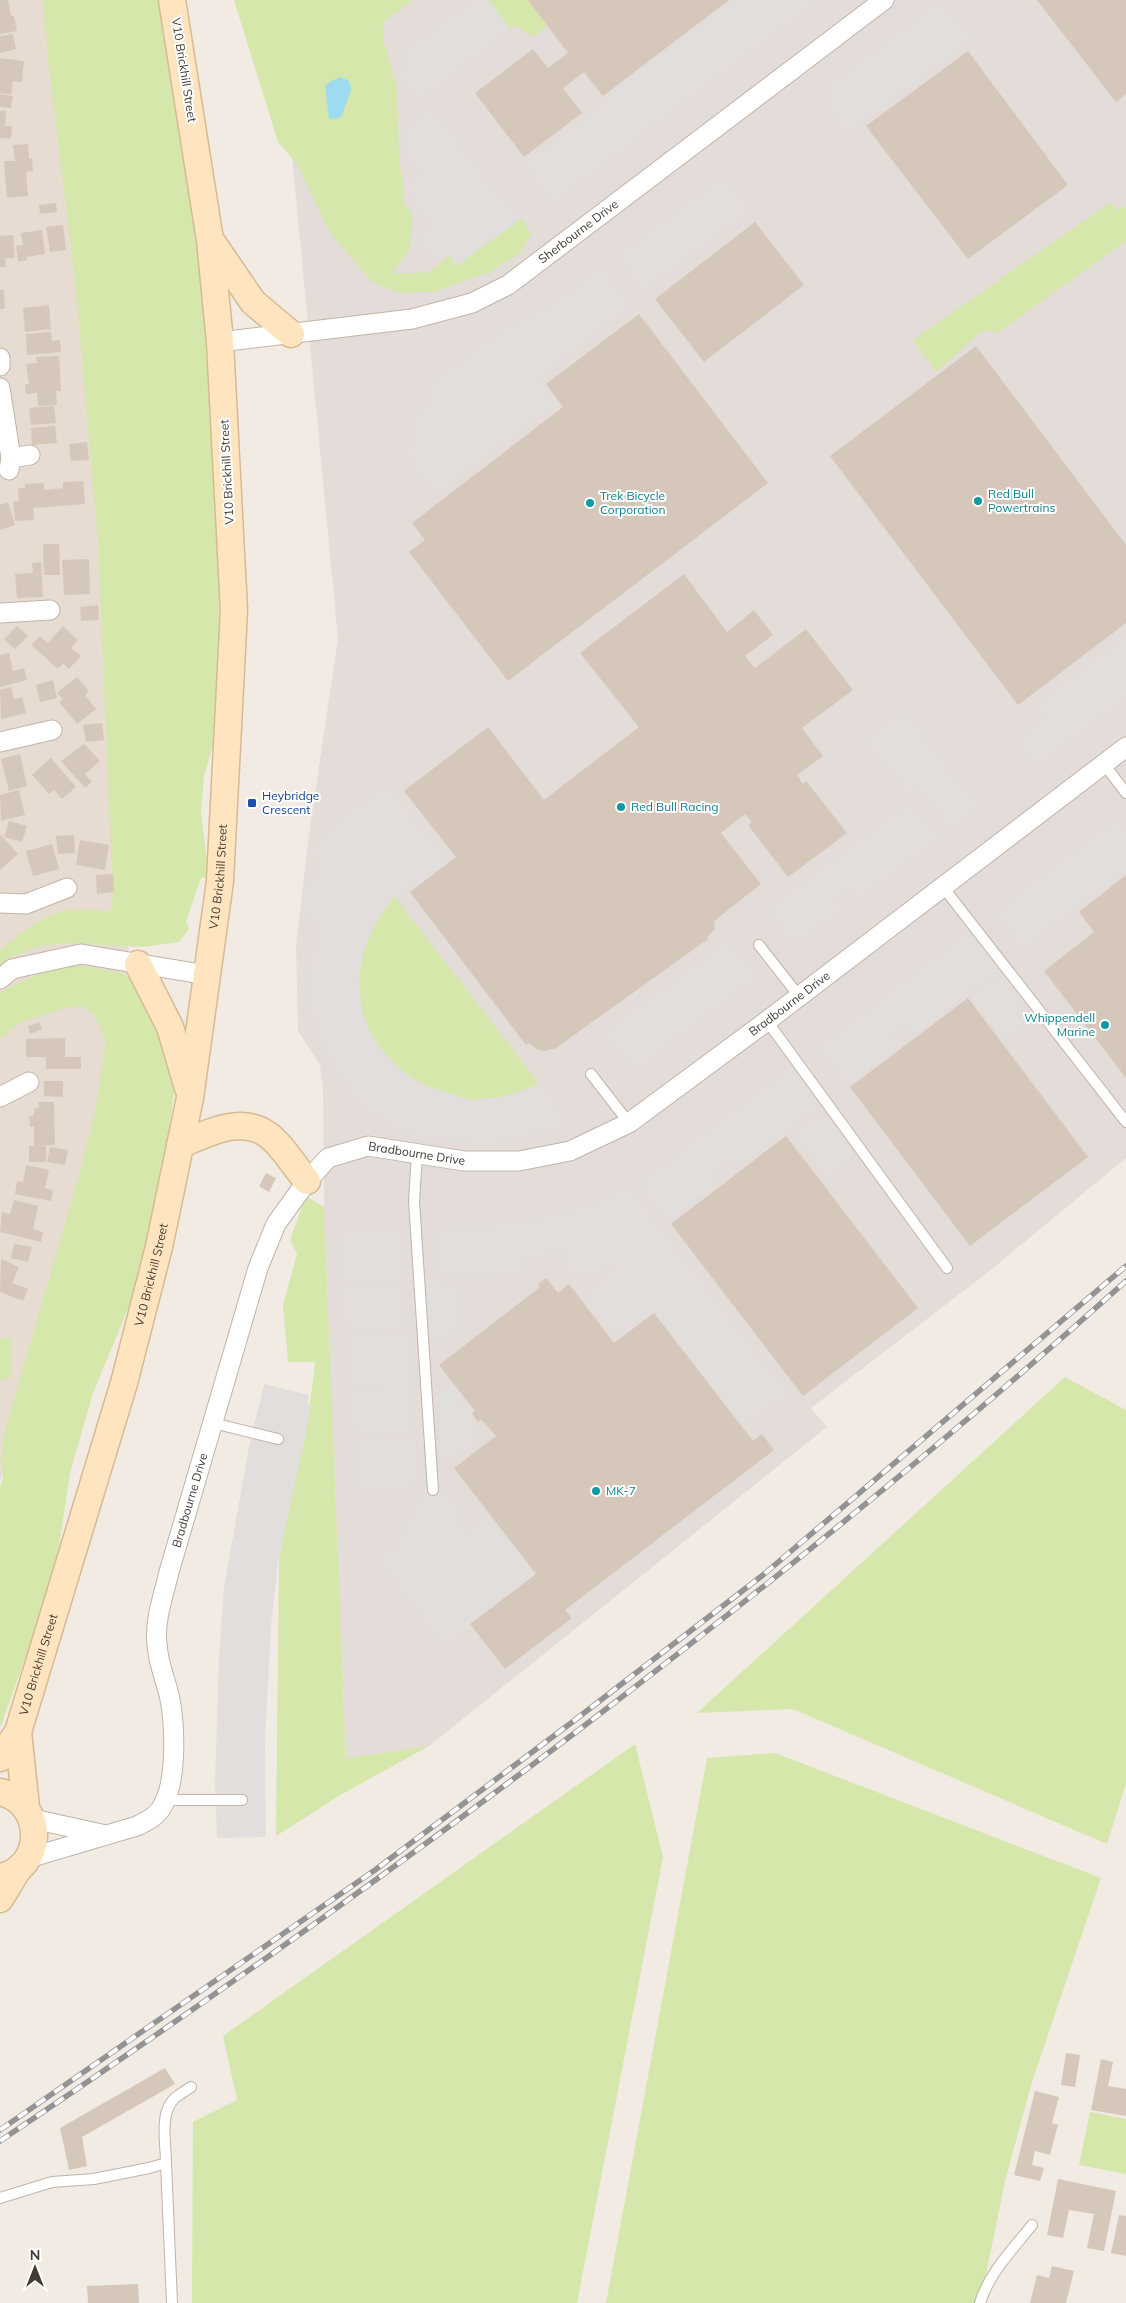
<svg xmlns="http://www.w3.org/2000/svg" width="1126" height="2303" font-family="Mulish,sans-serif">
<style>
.residential{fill:#e6dcd1}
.industrial{fill:#e3dcd8}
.green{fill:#d5e7aa}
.parking{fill:#e2dedb}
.water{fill:#9ddcf0}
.building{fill:#d6c7bb}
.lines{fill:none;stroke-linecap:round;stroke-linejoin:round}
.lane-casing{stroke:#c0b4a8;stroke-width:12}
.street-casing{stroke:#c0b4a8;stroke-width:21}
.secondary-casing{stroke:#d6ba93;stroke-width:29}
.lane{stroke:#fff;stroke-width:10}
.street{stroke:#fff;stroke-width:19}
.secondary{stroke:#ffe5bf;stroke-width:26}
.rail-casing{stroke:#939393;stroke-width:5.5}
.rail{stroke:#fff;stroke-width:4;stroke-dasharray:11;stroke-linecap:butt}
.culture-dot{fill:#0f9aa8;stroke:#fff;stroke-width:2}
.transit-dot{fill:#1a4fb4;stroke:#fff;stroke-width:2}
.labels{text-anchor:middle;stroke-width:4;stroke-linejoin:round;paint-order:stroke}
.street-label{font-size:12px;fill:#433a33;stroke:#fff}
.culture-label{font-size:12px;fill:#0d838f;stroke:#fff;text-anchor:start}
.transit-label{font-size:12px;fill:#164399;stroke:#fff;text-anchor:start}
</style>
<rect width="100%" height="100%" fill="#f2ebe3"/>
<path class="residential" d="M0,0H58L136,842L116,1118L0,1481Z"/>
<path class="industrial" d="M258,0H1126V1158L987,1273L811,1408L827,1427L429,1746L346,1758L324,1207L323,1090L320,1065L298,1031L296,944L310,827L338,639L286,94Z"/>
<path class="green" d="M43,0H160L176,89L200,263L219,537V642L217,730L204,777L201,812L209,877L201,878L186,921L189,929L179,942L144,947L65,943L36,947L6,960L0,964V951C15,936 45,914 67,910C80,908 96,911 110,911L113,896L98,541L75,280L48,60Z
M234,0H413L383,22L384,42L397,90L399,157L403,187V201L413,215L409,249L392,274L429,272L449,255L457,265L522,218L531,235L519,254L489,272L437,291L399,293L372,282L328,230L298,165L278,142Z
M488,0H528L548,26L533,37L517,26L509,28Z
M1111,202L1118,211L1126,205V241L999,332L983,330L936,372L913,340Z
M395,897L538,1082L537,1085C515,1093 494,1101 470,1100C458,1099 445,1093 434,1089C416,1082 403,1072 390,1059C344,1010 353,945 395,897Z
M76,965L119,972L136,982L174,1060V1094L160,1193L149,1243L130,1304L93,1393L70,1473L54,1580L0,1728V1487L3,1477L1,1459L3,1438L80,1172L96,1108L106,1042L95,1016L83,1006L65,1008L21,1022L0,1039V993C24,978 48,970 76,965Z
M306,1196L324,1207L346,1758L429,1746L342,1794L276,1836L279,1560L311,1396L315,1362H288L283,1305L297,1254L290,1240Z
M11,1337V1378L0,1380V1339Z
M1065,1377L1126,1410V1783L1107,1844L793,1709L697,1713Z
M635,1744L663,1857L577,2303H192L193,2122L237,2100L223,2036Z
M775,1753L1101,1878L1032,2082L1006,2177L980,2303H606L707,1758Z
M1090,2112L1126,2119V2174L1079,2165Z"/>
<path class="parking" d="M477,0H488L509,28L418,102L399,76L410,69L400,55Z
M734,0H810L813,3L553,202L526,162L605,105L602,100Z
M940,1L970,40L847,133L839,121L826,90Z
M431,109L496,195L513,206L522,218L456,266L449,255L438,263L419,240L432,224L406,188L420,173L404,150L402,131Z
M723,177L748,210L643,290L618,256Z
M602,269L629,306L538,378L555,404L435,494L407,455L416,445L412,429L417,414L432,402L423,390L509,327L549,309Z
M1126,638V698L1035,766L1016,741L1048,717L1039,704Z
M903,712L978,808L952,829L918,786L909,793L868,740Z
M386,786L448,861L397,894L382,912L372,929L363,952L359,979L361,1006L367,1027L378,1046L403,1072L421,1084L470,1100L504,1097L537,1085L570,1123L507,1141L475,1143L406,1132L373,1113L354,1094L337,1068L321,1039L313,1012L311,981L314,955L322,923L308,918L303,902L309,882L324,865L311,853L344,817Z
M910,803L937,839L861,897L853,887L834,901L841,910L795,944L769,909Z
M1116,821L1126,833V870L1023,948L996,912Z
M969,933L997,970L914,1034L905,1023L890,1035L898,1046L847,1085L819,1048Z
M728,941L756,977L634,1070L605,1033Z
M1000,976L1033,1019L1005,1040L972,997Z
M789,1069L818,1106L735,1170L726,1159L711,1170L719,1182L668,1221L640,1184Z
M823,1113L855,1155L827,1177L795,1134Z
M631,1188L639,1202L787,1394L741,1426L651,1309L614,1337L583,1296L619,1268L618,1264L573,1278L564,1249L524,1258L526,1271L467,1278L437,1276V1227L474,1228L521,1223L583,1208Z
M400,1230L403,1278L344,1282L341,1234Z
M442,1279V1285L458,1284L460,1333L445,1334V1341L429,1342L426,1280Z
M403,1282L406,1330L347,1334L344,1286Z
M407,1334L410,1382L351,1385L348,1337Z
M264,1384L309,1395L307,1403L312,1405L278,1563L271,1626L265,1741L266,1837L217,1838L215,1786L219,1654L224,1587L249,1447Z
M410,1385L413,1433L355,1436L352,1388Z
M456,1387L457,1409H471L473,1447H461V1455L442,1456L439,1388Z
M414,1437L417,1485L358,1489L355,1441Z
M446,1490L461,1510L454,1516L466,1533L490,1515L536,1574L445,1645L380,1560L397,1547L422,1492Z"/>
<path class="water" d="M341,77L349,81L351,90L342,115L339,118L329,119L325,86L331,81Z"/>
<path class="building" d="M0,0H8L11,16H14L17,31L0,34Z
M528,0H729L603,96L584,72L563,88L582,113L524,157L475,93L533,49L548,68L568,53Z
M1037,0H1126V94L1116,102Z
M13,34L16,49L0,53V36Z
M968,51L1068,185L968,259L866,126Z
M0,58L24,61L22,82L13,81L11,94L0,93Z
M0,94L13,96L11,108L0,107Z
M0,111H6L5,126H12L11,139L0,138Z
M28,144L29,159L32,158L33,171L26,172L28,196L7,198L4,161H15L13,145Z
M56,203L57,212L40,214L39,205Z
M755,222L804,285L704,362L655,299Z
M63,225L66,250L50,252L46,227Z
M42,230L45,254L26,257L27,260L18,262L16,246L23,245L21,233Z
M13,235L15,258H5L6,267H0V236Z
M0,290H4L5,309H0Z
M49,305L51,329L25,332L23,308Z
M639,314L768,483L508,681L409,552L425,540L412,523L563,407L546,384Z
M51,332L52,341L60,340L61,352L27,355L26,334Z
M976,346L1126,545V623L1018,705L830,456Z
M59,356L61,391H56L57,405L38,406L37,393L26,394L25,384H29L26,364L37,363L36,357Z
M54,406L56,423L31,425L29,408Z
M55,426L57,443L32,445L31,428Z
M87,442L89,460L71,461L69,444Z
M83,481L85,504L33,508L34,520L15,521L13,501H19L18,488H25V484L44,483V490L63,488V482Z
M8,502L15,525L0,530V505Z
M43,544H59L60,575H44Z
M89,559L90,594L64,595L62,560Z
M41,562L43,597L17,598L15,574L33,573L32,563Z
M684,574L727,632L754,610L773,635L745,656L755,668L806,629L853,690L802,728L823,756L797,775L803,784L806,781L847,833L788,877L748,825L752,822L745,814L721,833L761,884L714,921L715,929L707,937L708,939L556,1048L545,1051L538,1050L529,1043L526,1045L410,892L456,857L404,791L488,727L544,800L639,727L580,653Z
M98,605L99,620L81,621L80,607Z
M17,626L28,636L15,649L4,639Z
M63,626L78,640L71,648L81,656L69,669L63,663L58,669L31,645L40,636L48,643Z
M9,653L13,671L24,668L27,680L0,687V655Z
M77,677L89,691L85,695L96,709L77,724L59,702L63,699L57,693Z
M53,680L57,698L40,702L36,685Z
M11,687L14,699L22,697L26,713L1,719L0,690Z
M102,723L104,740L86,742L83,725Z
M84,744L100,761L85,774L92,782L85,788L61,761Z
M20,754L27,786L9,791L1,759Z
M51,758L76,787L62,799L54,790L49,794L32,775Z
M19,790L25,815L1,821L0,795Z
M9,821L27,826L22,842L4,837Z
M1,835L18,854L0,870V836Z
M74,835L75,853L58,854L56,836Z
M80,840L109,845L105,870L76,865Z
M52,844L59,869L33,876L26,851Z
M113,874L114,892L97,894L96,875Z
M1126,875V1078L1044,971L1094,932L1079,912Z
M968,998L1088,1157L970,1246L850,1087Z
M39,1022L42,1029L30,1034L28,1026Z
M65,1038V1057H81V1069H46V1057H26V1039Z
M44,1081H63V1097L44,1096Z
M38,1102H54L55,1145L34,1146V1127H30L29,1116L34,1115V1108H39Z
M786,1136L918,1308L803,1396L671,1224Z
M29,1146H46V1162H29Z
M50,1147L68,1150L65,1165L47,1162Z
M26,1165L49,1170L45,1188L53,1190L51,1201L15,1194L17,1181L23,1182Z
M266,1173L276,1178L269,1192L259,1186Z
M14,1200L38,1206L33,1229L43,1232L41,1242L0,1232L2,1212L10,1214Z
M14,1244L32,1247L28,1262L11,1258Z
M1,1259L19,1267L12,1283L28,1289L23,1301L0,1292Z
M546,1278L558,1293L569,1284L614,1343L654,1313L753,1441L762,1434L774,1450L565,1610L572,1618L505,1669L470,1624L536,1574L454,1468L496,1436L481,1419L478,1422L472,1413L475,1411L439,1365L540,1287L538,1284Z
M1066,2053L1080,2055L1075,2087L1061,2085Z
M1101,2059L1113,2062L1108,2086L1126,2089V2116L1091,2110Z
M165,2068L175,2084L82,2137L87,2166L69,2170L60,2128Z
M1035,2091L1059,2097L1052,2123L1058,2125L1050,2155L1035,2151L1032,2165L1044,2168L1040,2181L1014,2175Z
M1058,2179L1116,2191L1104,2251L1087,2248L1094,2214L1069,2210L1063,2238L1047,2235Z
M1119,2215L1126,2216V2256L1111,2253Z
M1052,2266L1074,2271L1066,2303H1030L1037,2275L1049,2278Z
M138,2284L139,2303H88L87,2286Z"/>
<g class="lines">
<g class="lane-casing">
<path id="lane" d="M1104,764L1126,793
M943,887L1126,1122
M759,945L799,996
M767,1021L947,1268
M591,1074L629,1123
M417,1154L414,1201L433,1490
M213,1423L278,1439
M166,1800H242
M166,2163L172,2303
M0,2198L52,2182L94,2179L149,2168L166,2163C166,2143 159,2112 175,2098C180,2094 186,2090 191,2087
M980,2303C989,2273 1013,2249 1032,2225"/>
</g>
<g class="street-casing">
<g id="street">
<path id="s1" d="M220,342L412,319L472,303L508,285L884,0"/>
<path d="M0,366V358"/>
<path d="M0,388L11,458"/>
<path d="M9,470L11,458L30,455"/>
<path d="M0,613L50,610"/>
<path d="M0,742L52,730"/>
<path d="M0,903L26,904L67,888"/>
<path d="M0,979L12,969L81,954L207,975"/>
<path d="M0,1097L29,1082"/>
<path d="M33,1819L106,1835"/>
<path id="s2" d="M29,1858L137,1826C147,1821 158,1816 163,1805C177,1780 175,1727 170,1699C166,1680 158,1664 157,1644C154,1621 164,1594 169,1572L258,1268L276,1224L307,1181L328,1158L368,1146L464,1161H519L570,1151L629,1123L767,1021L1126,747"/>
</g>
</g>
<g class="secondary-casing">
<g id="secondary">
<path d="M212,242L253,302L291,334"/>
<path d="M138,964L170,1027L188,1088"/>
<path d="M180,1145C210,1132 248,1112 275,1141C287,1153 296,1168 307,1181"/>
<path d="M18,1732L26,1807"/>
<path id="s3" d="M0,1758L18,1732L124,1383L159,1247L190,1098L220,881L234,610L220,342L210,240L172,0"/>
<path d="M0,1792C45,1802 46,1868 0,1877"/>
<path d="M0,1899L19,1868"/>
</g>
</g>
<use href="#lane" class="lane"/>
<use href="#street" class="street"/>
<use href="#secondary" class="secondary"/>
<g class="rail-casing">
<path id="rail" d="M0,2130L375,1870L571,1723L763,1575L1126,1266
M0,2141C392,1878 774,1596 1126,1281"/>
</g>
<use href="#rail" class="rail"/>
</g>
<g class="culture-dot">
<circle cx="978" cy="501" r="5"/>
<circle cx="590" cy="503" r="5"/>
<circle cx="621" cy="807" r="5"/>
<circle cx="1105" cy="1025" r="5"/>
<circle cx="596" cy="1491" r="5"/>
</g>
<rect class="transit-dot" x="247" y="798" width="10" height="10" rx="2.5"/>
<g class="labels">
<g class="street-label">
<text transform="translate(184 70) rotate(81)" y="4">V10 Brickhill Street</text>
<text dy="4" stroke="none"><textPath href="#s1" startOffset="384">Sherbourne Drive</textPath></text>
<text transform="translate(227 472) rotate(-93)" y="4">V10 Brickhill Street</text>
<text dy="4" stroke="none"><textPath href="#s3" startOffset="912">V10 Brickhill Street</textPath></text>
<text dy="4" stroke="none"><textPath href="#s2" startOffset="1344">Bradbourne Drive</textPath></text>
<text dy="4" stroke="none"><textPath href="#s2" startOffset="924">Bradbourne Drive</textPath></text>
<text dy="4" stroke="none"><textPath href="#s3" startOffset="508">V10 Brickhill Street</textPath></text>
<text dy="4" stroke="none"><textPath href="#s2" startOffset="459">Bradbourne Drive</textPath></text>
<text dy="4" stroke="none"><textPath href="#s3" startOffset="102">V10 Brickhill Street</textPath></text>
</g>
<g class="culture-label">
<text x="988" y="498">Red Bull<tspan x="988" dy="14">Powertrains</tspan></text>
<text x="600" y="500">Trek Bicycle<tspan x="600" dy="14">Corporation</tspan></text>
<text x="631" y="811">Red Bull Racing</text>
<text x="1095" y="1022" text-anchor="end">Whippendell<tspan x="1095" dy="14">Marine</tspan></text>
<text x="606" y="1495">MK-7</text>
</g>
<g class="transit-label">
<text x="262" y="800">Heybridge<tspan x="262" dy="14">Crescent</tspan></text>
</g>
</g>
<g transform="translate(35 2268)" stroke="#ffffff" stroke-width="4" paint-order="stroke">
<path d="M0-4L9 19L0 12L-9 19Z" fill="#433a33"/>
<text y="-8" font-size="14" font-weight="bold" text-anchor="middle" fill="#433a33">N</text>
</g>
</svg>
